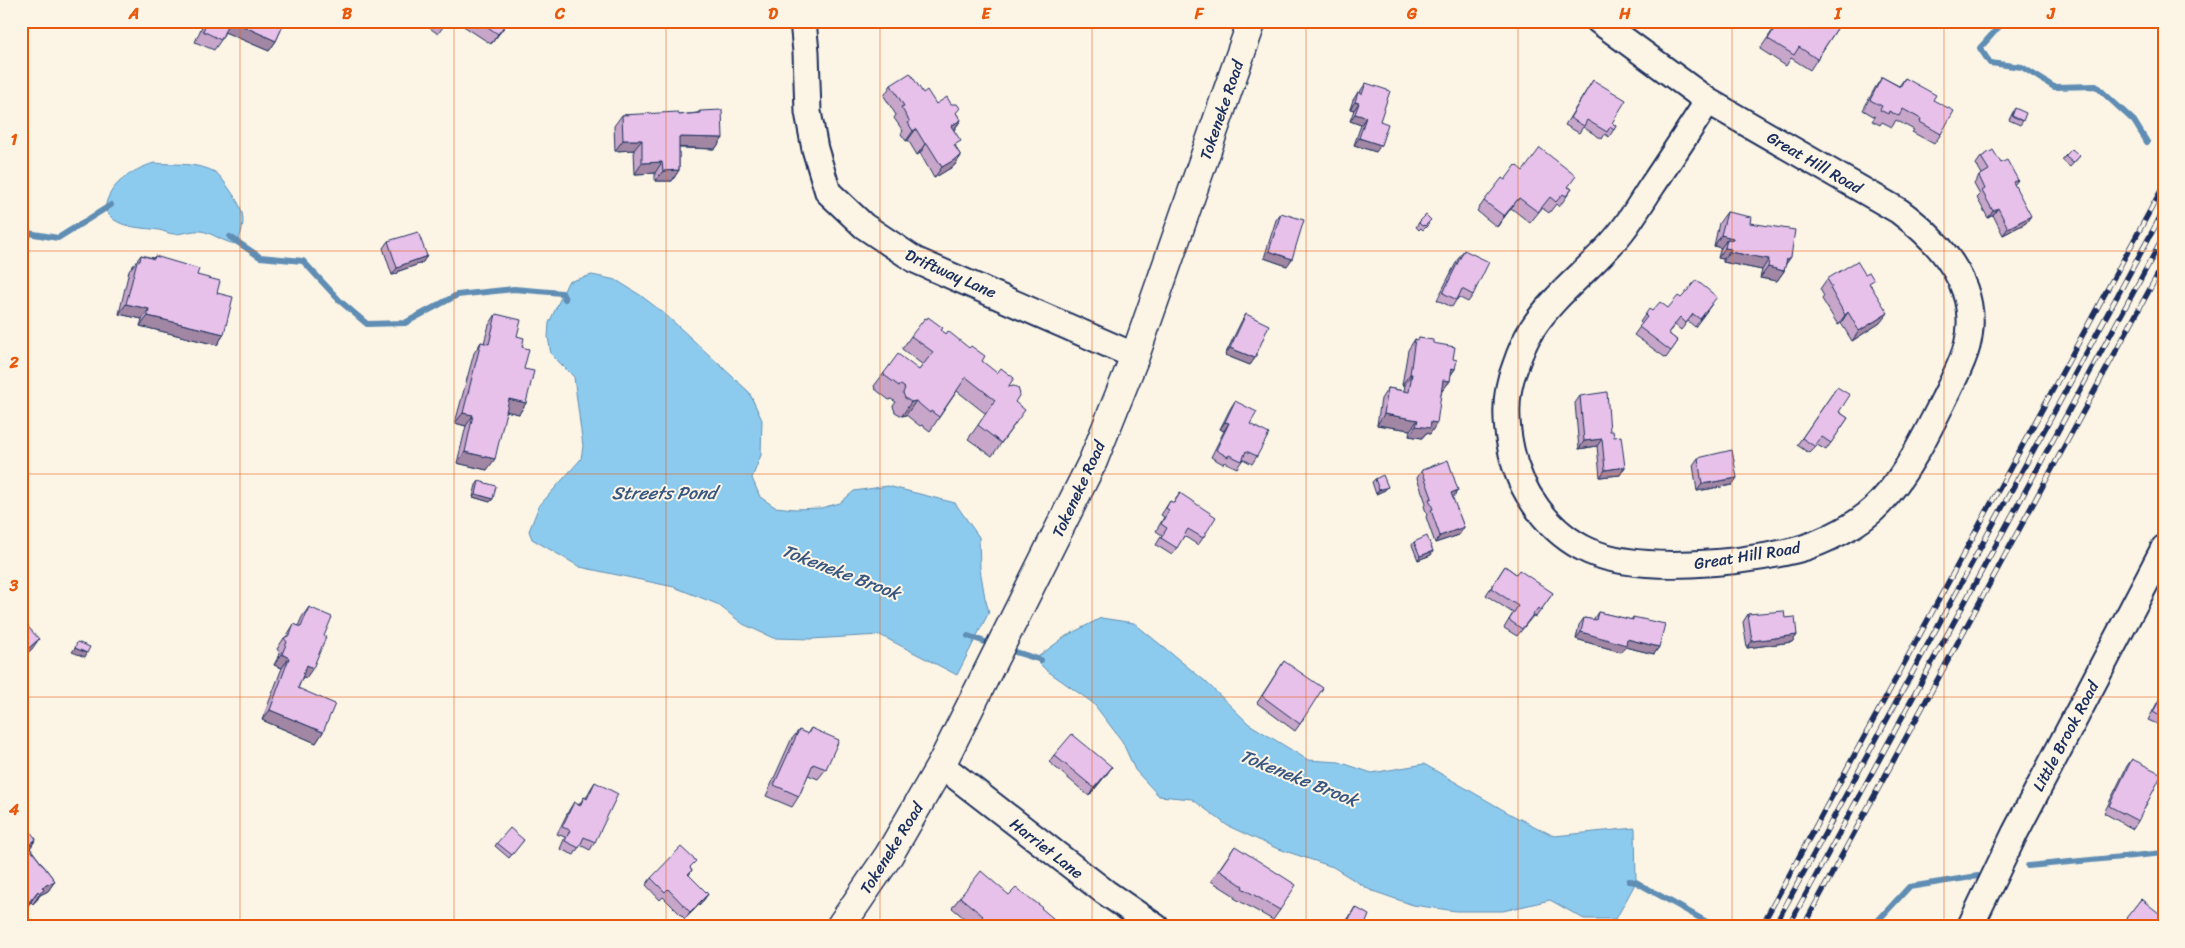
<svg xmlns="http://www.w3.org/2000/svg" width="2185" height="948" font-family="Sriracha,sans-serif">
<style>
.water{fill:#8dcbee;stroke:#5f8db4}
.lines{fill:none;stroke-linecap:round;stroke-linejoin:round}
.stream{stroke:#5f8db4;stroke-width:6}
.minor-casing{stroke:#1b2f5e;stroke-width:29}
.secondary-casing{stroke:#1b2f5e;stroke-width:31}
.minor{stroke:#fcf5e5;stroke-width:25}
.secondary{stroke:#fcf5e5;stroke-width:28}
.rail-casing{stroke:#1b2f5e;stroke-width:5.5}
.rail{stroke:#fcf5e5;stroke-width:4;stroke-dasharray:11;stroke-linecap:butt}
.wall{fill:#c7a6c9;stroke:#1b2f5e}
.shaded-wall{fill:#a287a4;stroke:#1b2f5e}
.building{fill:#e7c1ea;stroke:#1b2f5e}
.grid{fill:none;stroke:#e8590c;stroke-width:1;stroke-opacity:0.55}
.labels{text-anchor:middle;stroke-width:4;stroke-linejoin:round;paint-order:stroke}
.street-label{font-size:16px;fill:#1b2f5e;stroke:#fcf5e5}
.water-label{font-size:18px;font-style:italic;fill:#385682;stroke:#fcf5e5}
.neatline{fill:none;stroke:#e8590c;stroke-width:2}
.grid-label{font-size:16px;text-anchor:middle;font-weight:bold;fill:#e8590c}
</style>
<rect width="100%" height="100%" fill="#fcf5e5"/>
<filter id="ink" filterUnits="userSpaceOnUse"><feTurbulence type="fractalNoise" baseFrequency=".02" numOctaves="2"/><feDisplacementMap in="SourceGraphic" scale="10" xChannelSelector="R" yChannelSelector="G"/><feConvolveMatrix kernelMatrix="1 2 1 2 8 2 1 2 1" color-interpolation-filters="sRGB"/></filter>
<g filter="url(#ink)">
<path class="water" d="M154,163C174,165 196,162 215,172C220,175 224,182 228,187C243,208 248,219 237,244C224,243 213,233 201,231C192,230 183,234 174,234C169,234 164,231 159,230C140,227 115,229 105,209C108,184 132,170 154,163Z
M592,275L616,280L640,295L665,314L749,392L762,420L761,455L752,478L760,497L775,507L795,509L821,508L840,503L854,491L888,486L955,503L979,537L980,569L985,598L989,612L957,675L880,635L811,639L773,638L743,624L717,604L674,587L580,567L532,539L529,531L539,506L581,459L583,446L574,377L551,354L548,337L549,323L568,282Z
M1101,618L1134,623L1205,681L1249,724L1308,760L1339,762L1372,773L1424,764L1512,815L1554,836L1635,828L1636,882L1616,919H1584L1550,900L1503,911H1456L1413,905L1370,890L1333,867L1276,848L1228,826L1192,799L1159,796L1135,770L1122,741L1093,703L1046,670L1035,659L1066,636Z"/>
<g class="lines">
<path class="stream" d="M2004,21L1980,48L1990,63L2022,67L2054,87L2096,86L2134,121L2147,142
M21,228L28,233L58,238L111,205
M230,237L260,257L303,261L340,301L367,324L405,323L457,295L514,289L562,293L565,299
M968,636L994,645
M1006,649L1041,660
M2028,866L2164,853
M1629,881L1636,882L1714,926
M1872,927L1909,887L1978,876"/>
<g class="minor-casing">
<path id="minor" d="M803,21L806,52L808,112L815,149L828,192L864,226L915,260L1135,356
M1599,21L1708,101
M1708,101L1899,211C1942,243 1982,288 1967,346C1963,362 1955,376 1948,391C1930,427 1908,474 1880,503C1861,524 1823,543 1796,550C1742,563 1640,574 1589,551C1549,533 1519,491 1511,449C1505,421 1504,394 1515,367C1519,355 1525,340 1532,329C1556,292 1595,266 1622,231C1633,217 1642,201 1652,186C1671,158 1689,130 1708,101Z
M941,765L1105,892L1156,927
M1970,927L2015,833L2164,548"/>
</g>
<g class="secondary-casing">
<path id="secondary" d="M840,927L889,855L941,765L1093,461L1135,356L1252,21"/>
</g>
<use href="#minor" class="minor"/>
<use href="#secondary" class="secondary"/>
<g class="rail-casing">
<path id="rail" d="M1761,927L2164,185
M1774,927L2164,210
M1788,927L2164,236
M1803,927L2164,263"/>
</g>
<use href="#rail" class="rail"/>
</g>
<path class="wall" d="M202,21H285L276,41L269,51L225,32L221,40L214,50L195,42L204,22Z
M424,21H447L438,34L423,23Z
M463,21H509L491,44L462,25L464,22Z
M1779,21L1799,26L1805,30L1810,21H1842L1810,70L1791,58L1786,66L1760,49Z
M1882,77L1899,86L1905,78L1933,100L1941,134L1934,144L1912,132L1914,130L1896,120L1892,127L1882,122L1880,125L1872,121L1875,117L1863,110L1875,88Z
M1593,80L1612,123L1616,126L1609,137L1605,134L1602,139L1583,127L1579,133L1565,125Z
M1366,83L1380,121L1376,152L1354,145L1361,125L1350,121L1354,110L1350,109L1353,100L1358,92L1360,93L1361,90Z
M891,85L923,93L936,104L956,113L961,120L954,130L956,148L961,156L954,166L934,178L920,153L917,155L908,140L906,141L901,134L903,131L894,118L896,115L884,96Z
M2015,108L2023,121L2020,125L2009,120Z
M700,111L723,138L715,149L679,148V170L672,181H655V173L635,174L634,150L615,151L614,126L622,115H679L697,113Z
M2065,156H2080L2070,167L2062,160Z
M1981,157L2001,163L2018,180L2014,185L2026,223L2003,235L1993,215L1988,218L1977,198L1980,195L1974,184L1979,176L1982,174L1976,164Z
M1505,180L1569,187L1572,189L1559,207L1556,204L1549,213L1542,208L1530,223L1511,208L1497,227L1477,211L1484,201Z
M1727,212L1750,223L1785,265L1784,271L1777,281L1760,278L1762,270L1723,262V259L1718,258L1720,250L1721,248L1714,246L1719,223Z
M1281,213L1287,266L1264,258L1276,220Z
M1420,221L1429,224L1423,230L1421,228L1419,230L1416,227Z
M388,241L427,256L422,263L399,271L397,274L392,275L383,248Z
M1464,250L1473,295L1468,302L1458,297L1452,307L1437,300L1459,257Z
M141,255L153,258L155,256L197,275L217,293L224,334L217,345L140,326L142,319L119,314L129,271Z
M1827,279L1871,285L1880,323L1852,341L1841,323L1838,325L1822,299L1824,296L1820,289Z
M1681,298L1712,304L1695,327L1688,321L1681,330L1675,325L1668,333L1678,341L1666,358L1634,335L1642,324L1640,322L1645,315L1652,311L1668,308Z
M496,314L517,336L522,347L526,403L519,414L506,411L487,470L457,463L466,426L455,423L474,353L481,342L484,343L489,325Z
M1246,314L1255,358L1250,365L1225,355L1241,322Z
M941,330L982,361L1008,387L1015,402V424L992,456L968,439L986,414L957,391L930,431L922,425L920,426L906,415L902,416L895,412L893,406L896,402L891,399L889,400L875,389L874,386L884,373L919,370L923,365L902,349L911,336Z
M1419,338L1433,343L1453,359L1455,369L1450,376V381L1442,391L1430,434L1426,433L1422,438L1409,436L1410,430L1377,425L1381,399L1388,388L1404,391L1405,385H1402L1408,350L1415,339L1417,340Z
M1837,387L1839,412L1848,418L1826,450L1817,445L1809,453L1797,445Z
M1580,396L1614,437L1625,467L1620,475L1600,477L1597,446L1579,449L1575,403Z
M1235,401L1250,424L1257,456L1252,464L1243,459L1237,468L1224,462L1223,464L1211,457L1224,431L1220,429L1230,409Z
M1698,458L1732,485L1697,491L1693,465Z
M1422,470L1453,498H1452L1464,527L1459,535L1435,543L1426,517L1427,515L1424,506L1426,503L1417,478Z
M1375,479L1388,487L1385,490L1376,494L1372,482Z
M479,481L490,502L473,497L476,485Z
M1180,493L1203,538L1198,545L1184,536L1172,555L1156,545L1162,535L1156,531L1164,517L1161,515L1170,501L1173,503Z
M1414,542L1433,551L1431,555L1418,560L1412,545Z
M1505,566L1516,574L1553,593L1536,617L1533,616L1517,636L1504,628L1513,613L1486,595Z
M309,607L306,678L303,677L298,688L323,732L316,743L262,720L282,668L274,665L280,653L277,649L284,638L286,637L294,624L298,626L302,617Z
M1598,612L1631,620L1633,617L1659,647L1654,654L1625,647L1621,652L1576,639L1579,625L1584,618L1593,620Z
M1748,614L1785,618L1797,635L1792,642L1747,648L1743,622Z
M1284,661L1300,724L1295,731L1257,703Z
M2164,690V727L2148,720Z
M811,728L826,769L818,779L808,775L799,796L792,807L766,796L791,740L799,730L807,734Z
M1054,755L1112,767L1089,796L1049,762Z
M2132,759L2138,821L2133,829L2104,813L2127,766Z
M595,782V842L590,850L580,845L574,855L560,849L565,837L557,834L569,810L574,802L579,805L584,797L586,798L590,790Z
M21,830L36,839L30,848L55,881L48,891L40,895L37,900L33,904L31,902L21,913Z
M524,840L509,858L495,846L497,843Z
M1235,846L1280,910L1273,920L1234,898L1235,896L1211,881Z
M691,868L692,870L689,875L708,894L703,901L685,919L663,897L660,900L646,885L651,878Z
M1009,895L1041,908L1049,927H975L952,908L960,897Z
M2141,899L2164,927H2120Z
M1355,907L1365,925L1369,927H1343Z"/>
<path class="shaded-wall" d="M229,21H232L276,41L269,51L222,31Z
M508,21H509L491,44L498,34Z
M1355,102L1359,103L1354,110L1350,109Z
M1355,114L1366,117L1361,125L1350,121Z
M961,120L953,131L951,126Z
M916,129L908,140L906,141L913,131Z
M679,137L723,138L715,149L672,147Z
M1359,138L1381,145L1376,152L1354,145Z
M623,140H642L634,150L615,151Z
M927,143L920,153L917,155L925,144Z
M961,156L954,166L934,178L942,167Z
M662,162L655,173L635,174L642,163Z
M679,170L672,181H655L663,171Z
M1519,198L1511,208L1497,227L1504,216Z
M1998,208L1993,215L1988,218L1993,211Z
M2031,216L2026,223L2003,235L2008,228Z
M1721,235L1733,238L1726,248L1731,249L1723,259L1718,258L1725,248L1727,239L1721,248L1714,246Z
M1269,251L1292,259L1287,266L1264,258Z
M1730,252L1769,259L1762,270L1723,262Z
M427,256L422,263L399,271L397,274L392,275L397,268L402,265Z
M1791,257L1784,267L1787,259Z
M1768,267L1784,271L1777,281L1760,278Z
M126,304L149,309L142,319L119,314Z
M1848,312L1841,323L1838,325L1845,315Z
M1888,313L1880,323L1852,341L1859,331Z
M148,316L224,334L217,345L140,326Z
M1230,348L1255,358L1250,365L1225,355Z
M1452,368L1455,369L1448,379Z
M1410,374H1412L1405,385H1402Z
M1443,380L1450,381L1442,391H1436Z
M509,399L526,403L519,414L501,410Z
M916,401L906,415L902,416L911,402Z
M463,413L473,415L466,426L455,423Z
M1384,414L1418,420L1410,430L1377,425Z
M1225,422L1229,423L1224,431L1220,429Z
M1431,422L1437,423L1430,434L1426,433L1422,438L1409,436L1416,426Z
M1602,439L1597,446L1579,449L1584,441Z
M465,452L495,459L487,470L457,463Z
M1625,467L1620,475L1600,477L1605,470Z
M1737,478L1732,485L1697,491L1702,484Z
M1388,487L1385,490L1376,494L1379,490Z
M1458,490L1453,498L1446,500L1451,493Z
M476,494L493,499L490,502L473,497Z
M1464,527L1459,535L1435,543L1440,536Z
M1433,551L1431,555L1418,560L1420,556Z
M1581,632L1627,639L1659,647L1654,654L1625,647L1621,652L1576,639Z
M1797,635L1792,642L1747,648L1752,641Z
M39,639L32,649L21,659V655Z
M75,648L87,653L85,657L72,652Z
M282,654L289,658L282,668L274,665Z
M307,665L313,668L306,678L300,676Z
M270,710L323,732L316,743L262,720Z
M1112,767L1107,774L1089,796L1094,788Z
M36,839L29,850L28,846Z
M55,881L48,891L40,895L37,900L33,904L40,893L42,887Z
M38,891L31,902L21,913L29,902Z
M708,894L703,901L685,919L690,912Z"/>
<path class="building" d="M207,21H229L221,40L203,31Z
M232,21H285L276,41Z
M479,21H508L498,34Z
M1779,21H1802L1799,26L1805,30L1811,21H1842L1817,59L1799,47L1794,55L1768,39Z
M910,73L923,93L927,90L936,104L947,97L951,104H957L960,108L956,113L961,120L951,126L961,141L954,145L961,156L942,167L927,143L925,144L916,129L913,131L908,123L910,122L901,107L904,106L891,85Z
M1882,77L1900,87L1905,78L1936,95L1933,100L1954,111L1941,134L1920,122L1921,119L1903,109L1899,116L1889,111L1888,114L1880,110L1882,106L1870,100Z
M1593,80L1626,100L1612,123L1616,126L1614,130L1610,127L1607,132L1587,120L1584,126L1570,118Z
M1366,83L1390,91L1380,121L1388,124L1381,145L1359,138L1366,117L1355,114L1359,103L1355,102L1358,92L1362,94Z
M2015,108L2026,113L2023,121L2012,116Z
M722,110L723,138L679,137V170L663,171L662,162L642,163V140H623L622,115L678,112L679,115L700,113V111Z
M1540,148L1576,176L1568,187L1572,189L1566,196L1563,194L1556,202L1550,197L1538,212L1519,198L1504,216L1484,201L1502,178L1505,180L1516,165L1523,171Z
M2072,149L2080,156L2073,163L2065,156Z
M1993,150L2001,163L2007,160L2018,180L2013,182L2031,216L2008,228L1998,208L1993,211L1982,191L1985,189L1979,176L1989,170L1981,157Z
M1727,212L1751,217L1750,223L1795,230L1791,257L1787,259L1784,271L1768,267L1769,259L1730,252L1731,249L1725,248L1727,239L1733,240V238L1721,235Z
M1281,213L1304,220L1292,259L1269,251Z
M1426,215L1431,220L1425,226L1424,225L1422,226L1419,223L1420,221Z
M418,232L427,256L402,265V266L397,268L388,241Z
M1464,250L1489,262L1473,295L1462,289L1457,300L1443,293Z
M141,255L154,259L155,256L199,269L197,275L220,281L217,293L233,297L224,334L148,316L149,309L126,304L137,261H140Z
M1857,261L1865,274L1869,272L1874,280L1869,283L1888,313L1859,331L1848,312L1845,315L1830,288L1832,287L1827,279Z
M1696,280L1717,297L1700,319L1693,314L1686,323L1680,317L1668,333L1678,341L1671,351L1639,327L1647,317L1645,315L1649,309L1652,311L1660,302L1668,308L1678,296L1681,298L1683,296Z
M496,314L521,320L517,336L524,338L522,347L529,349L524,369L534,371L526,403L509,399L495,459L465,452L473,415L463,413L481,342L489,344Z
M1246,314L1269,325L1255,358L1230,348Z
M928,317L943,328L941,330L946,334L948,331L969,348L971,346L985,356L982,361L997,373L1001,368L1014,378L1008,387L1014,386L1018,388L1020,394L1015,402L1025,410L1001,443L978,425L995,400L966,377L939,417L931,411L930,413L916,401L911,402L905,398L903,393L905,388L901,385L899,386L884,375V373L898,354L919,370L933,352L911,336L925,318L927,319Z
M1419,338L1433,340V343L1455,347L1453,359L1457,360L1455,369L1452,368L1450,381L1443,380L1437,423L1431,422L1430,428L1416,426L1418,420L1384,414L1388,388L1409,392L1412,374H1410L1415,339L1418,340Z
M1837,387L1850,395L1839,412L1848,418L1831,443L1822,437L1814,446L1802,438Z
M1607,392L1610,431H1613L1614,437L1621,436L1625,467L1605,470L1602,439L1584,441L1580,396Z
M1235,401L1257,412L1250,424L1269,434L1257,456L1246,451L1242,461L1229,455L1228,457L1216,450L1229,423L1225,422Z
M1732,450L1737,478L1702,484L1698,458Z
M1448,460L1458,490L1451,493L1464,527L1440,536L1431,510L1433,509L1429,499L1432,498L1422,470Z
M1383,475L1388,487L1379,490L1375,479Z
M479,481L496,486L493,499L476,494Z
M1180,493L1216,517L1203,538L1188,529L1177,548L1161,538L1167,528L1161,524L1169,510L1166,508L1170,501L1174,503Z
M1427,536L1433,551L1420,556L1414,542Z
M1505,566L1516,574L1519,570L1553,593L1541,610L1538,608L1522,629L1509,620L1518,606L1491,588Z
M309,607L332,617L324,636L326,637L313,668L307,665L298,688L335,704L323,732L270,710L289,658L282,654L287,642L284,638L290,635L294,624L301,627Z
M1784,611L1785,618L1795,617L1797,635L1752,641L1748,614Z
M1598,612L1633,620V617L1665,624L1659,647L1627,639L1626,645L1581,632L1584,618L1596,620Z
M21,619L39,639L21,655Z
M77,642L90,647L87,653L75,648Z
M1284,661L1323,688L1300,724L1262,696Z
M2164,692V718L2153,712Z
M811,728L839,740L826,769L813,764L799,796L774,785L799,730L808,734Z
M1072,734L1112,767L1094,788L1054,755Z
M2132,759L2162,774L2138,821L2109,806Z
M595,782L618,794L595,842L584,837L579,848L565,841L570,830L562,827L574,802L580,806L584,797L587,799Z
M26,826L36,839L28,846L55,881L42,887L44,890L40,893L38,891L29,902L21,894V830Z
M510,828L524,840L512,855L497,843Z
M1235,846L1296,885L1280,910L1242,888L1243,886L1219,870Z
M681,847L696,861L690,867L692,870L688,874L708,894L690,912L668,889L665,892L651,878Z
M981,871L1009,895L1016,888L1042,907L1041,908L1054,919L1049,927H993L988,923L986,925L980,920L983,916L960,897Z
M2141,899L2164,917V927H2129L2123,922Z
M1355,907L1369,915L1365,925L1369,927H1345Z"/>
</g>
<path class="grid" d="M240,21V927M454,21V927M666,21V927M880,21V927M1092,21V927M1306,21V927M1518,21V927M1732,21V927M1944,21V927M21,251H2164M21,474H2164M21,697H2164"/>
<g class="labels">
<g class="street-label">
<text transform="translate(1221 110) rotate(-71)" y="6">Tokeneke Road</text>
<text transform="translate(1815 162) rotate(30)" y="6">Great Hill Road</text>
<text transform="translate(951 273) rotate(24)" y="6">Driftway Lane</text>
<text transform="translate(1078 489) rotate(-65)" y="6">Tokeneke Road</text>
<text transform="translate(1747 555) rotate(-9)" y="6">Great Hill Road</text>
<text transform="translate(2065 736) rotate(-62)" y="6">Little Brook Road</text>
<text transform="translate(891 848) rotate(-58)" y="6">Tokeneke Road</text>
<text transform="translate(1047 848) rotate(38)" y="6">Harriet Lane</text>
</g>
<g class="water-label">
<text x="664" y="499">Streets Pond</text>
<text transform="translate(841 572) rotate(21)" y="6">Tokeneke Brook</text>
<text transform="translate(1299 778) rotate(22)" y="6">Tokeneke Brook</text>
</g>
</g>
<rect width="2185" height="948" fill="none" stroke="#fcf5e5" stroke-width="55"/>
<rect x="28" y="28" width="2130" height="892" class="neatline"/>
<g class="grid-label">
<text x="134" y="19">A</text>
<text x="347" y="19">B</text>
<text x="560" y="19">C</text>
<text x="773" y="19">D</text>
<text x="986" y="19">E</text>
<text x="1199" y="19">F</text>
<text x="1412" y="19">G</text>
<text x="1625" y="19">H</text>
<text x="1838" y="19">I</text>
<text x="2051" y="19">J</text>
<text x="14" y="145">1</text>
<text x="14" y="368">2</text>
<text x="14" y="591">3</text>
<text x="14" y="815">4</text>
</g>
</svg>
